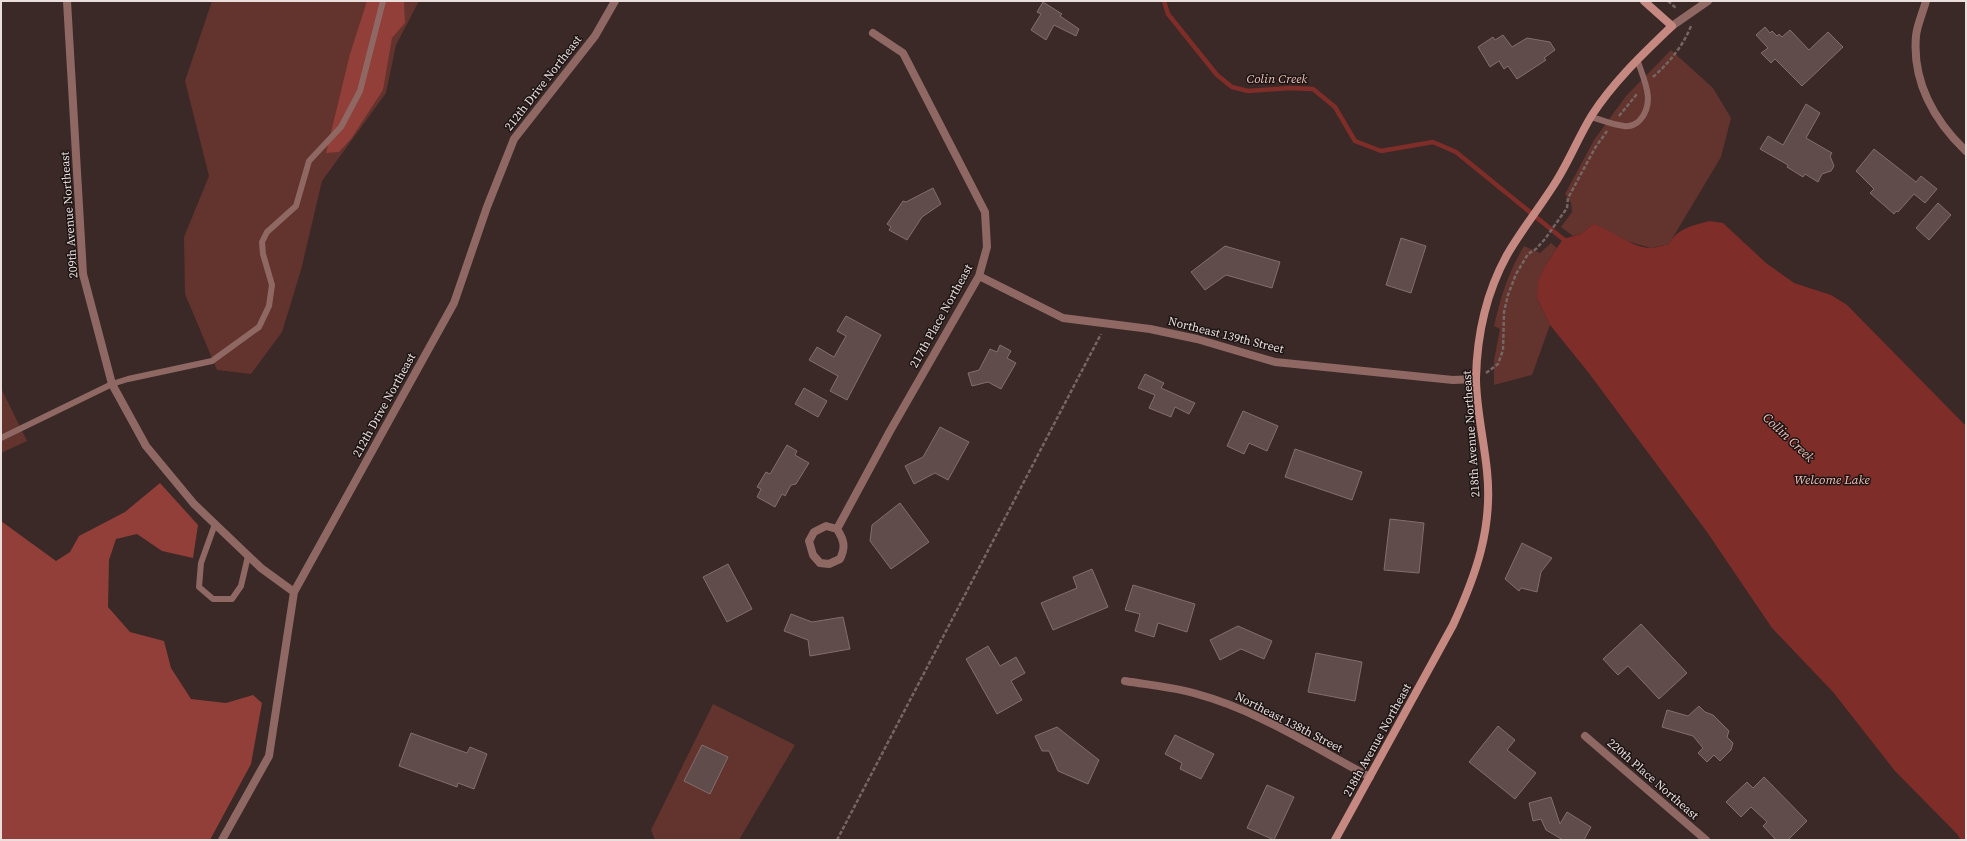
<svg xmlns="http://www.w3.org/2000/svg" width="1967" height="841" font-family="'Source Serif 4',serif">
<style>
.green{fill:#63332e}
.forest{fill:#913f38}
.water{fill:#7e2d28}
.lines{fill:none;stroke-linecap:round;stroke-linejoin:round}
.stream{stroke:#7e2d28;stroke-width:4.5}
.building{fill:#604d4b;stroke:#836e6c}
.path{stroke:#756664;stroke-width:2.5;stroke-dasharray:4 2;stroke-linecap:butt}
.lane{stroke:#8f6864;stroke-width:6}
.street{stroke:#8f6864;stroke-width:8}
.secondary{stroke:#c68981;stroke-width:8}
.labels{text-anchor:middle;stroke-width:3;stroke-linejoin:round;paint-order:stroke}
.street-label{font-size:12px;fill:#ebdfde;stroke:#1c1413}
.water-label{font-size:13px;font-style:italic;fill:#f3c2bb;stroke:#1c1413}
</style>
<rect width="100%" height="100%" fill="#3a2927"/>
<path class="green" d="M212,1H419L396,45L386,93L322,181L301,270L282,332L251,374L217,370L185,294L184,237L209,176L185,81Z
M1671,50L1713,88L1731,118L1721,157L1669,244L1651,248L1626,241L1593,224L1581,234L1573,236L1561,227L1572,212L1571,203L1565,194L1594,140L1626,96Z
M1551,243L1557,248L1545,266L1537,298L1550,325L1532,375L1494,385V360L1500,329L1494,326C1501,296 1508,273 1524,246L1540,253Z
M1,388L27,441L1,453Z
M713,704L795,745L739,840H655L651,830Z"/>
<path class="forest" d="M367,1H404L405,23L392,38L383,90L351,139L339,152L326,153L350,54Z
M160,483L198,525L193,558L162,551L137,534L116,539L109,560L108,607L130,632L164,641L171,668L191,699L226,703L253,695L262,703L251,764L210,840H1V521L56,561L70,552L79,536L125,512Z"/>
<path class="water" d="M1709,221L1723,223L1766,263L1794,283L1831,295L1847,305L1966,426V840H1961L1957,834L1895,771L1833,692L1772,628L1707,532L1588,372L1550,325L1537,298L1538,282L1545,266L1563,239L1581,234L1593,224C1613,230 1629,247 1651,248C1656,248 1663,245 1669,244C1678,228 1692,226 1709,221Z"/>
<g class="lines">
<path class="stream" d="M1164,1L1168,14L1217,75L1232,87L1248,91L1290,88L1313,89L1335,107L1355,141L1381,151L1433,142L1456,152L1568,243"/>
</g>
<path class="building" d="M1043,2L1062,14L1060,16L1079,29L1076,36L1054,25L1046,40L1031,30L1041,14L1037,12Z
M1765,27L1770,33L1772,31L1777,36L1779,34L1782,37L1790,30L1809,50L1828,32L1843,47L1802,86L1775,59L1771,63L1761,53L1768,48L1756,35Z
M1503,35L1512,47L1527,38L1550,42L1555,50L1544,58L1546,60L1517,79L1508,66L1504,69L1499,61L1490,67L1478,47L1493,37L1495,40Z
M1806,104L1820,113L1806,138L1832,153L1830,156L1834,166L1831,171L1822,174L1818,182L1805,174L1803,177L1787,167L1788,165L1760,149L1768,136L1783,145Z
M1874,149L1916,182L1921,176L1937,189L1925,203L1914,194L1898,212L1896,211L1894,214L1870,193L1874,189L1856,171Z
M933,188L941,204L922,217L907,240L889,230L891,227L887,224L903,201L906,202Z
M1938,203L1951,215L1929,240L1916,228Z
M1401,238L1426,246L1411,293L1386,285Z
M1225,246L1280,262L1272,288L1226,275L1205,290L1191,272Z
M846,316L881,335L847,400L830,391L838,376L809,360L817,347L834,357L846,336L837,331Z
M1000,345L1011,351L1007,358L1016,363L1001,389L988,382L972,386L968,373L979,370L990,349L997,352Z
M1145,374L1164,383L1161,388L1195,403L1189,414L1175,407L1171,417L1149,408L1155,395L1138,388Z
M804,388L827,401L818,417L795,404Z
M1243,411L1278,426L1267,451L1249,443L1244,454L1227,446Z
M940,427L969,442L948,480L935,473L914,484L905,466L923,457Z
M787,445L797,451L795,455L809,463L796,484L791,485L785,496L782,494L775,507L757,497L761,489L757,487L766,472L770,474Z
M1295,449L1362,472L1352,500L1285,477Z
M900,503L929,542L891,569L870,541L872,525Z
M1390,519L1424,523L1419,573L1384,570Z
M1522,543L1552,558L1541,572L1537,592L1521,588L1519,591L1505,579Z
M728,564L752,609L727,622L703,577Z
M1092,569L1108,607L1053,630L1041,603L1077,588L1073,577Z
M1133,585L1195,604L1187,632L1158,623L1154,637L1135,631L1140,614L1125,610Z
M791,614L812,622L843,617L850,649L810,656L808,640L784,631Z
M1641,624L1687,673L1659,699L1628,666L1618,675L1603,659Z
M1238,626L1272,641L1264,659L1241,649L1220,660L1210,640Z
M988,646L1000,666L1016,657L1025,673L1011,681L1022,700L997,714L966,659Z
M1316,653L1362,662L1355,701L1308,692Z
M1699,706L1705,712L1713,715L1729,731L1727,737L1733,743L1731,750L1720,761L1714,755L1707,762L1698,753L1703,748L1693,736L1662,727L1667,710L1688,716Z
M1498,726L1515,740L1507,750L1536,773L1515,799L1469,762Z
M1057,727L1099,760L1088,784L1058,771L1049,751H1042L1035,736Z
M411,733L467,753L470,747L487,754L474,789L458,783L457,787L399,766Z
M1175,735L1214,754L1201,779L1180,769L1182,763L1165,754Z
M702,745L728,757L710,794L684,781Z
M1764,777L1807,821L1788,840H1776L1763,826L1767,822L1751,807L1741,817L1726,802L1747,782L1753,788Z
M1267,785L1294,797L1274,840L1247,828Z
M1551,797L1560,824L1567,812L1591,827L1584,840H1563L1546,830L1541,819L1533,821L1529,803Z"/>
<g class="lines">
<path class="path" d="M1668,1L1677,9
M1653,77C1669,63 1683,46 1691,26
M1619,116L1637,94
M1486,373L1498,364L1503,350L1504,312L1508,295L1516,274L1528,254L1536,249L1545,239L1567,208L1568,198L1595,148L1607,131
M837,840L1101,334"/>
<path class="lane" d="M1591,117C1602,120 1613,125 1624,126C1630,127 1637,124 1640,120C1656,102 1644,80 1637,59
M1,438L112,384L128,379L212,361L259,327L269,306L272,285L263,254L262,242L267,232L296,206L309,161L341,127L360,91L383,1
M215,524L201,563L199,587L213,599H232L241,586L248,556"/>
<path class="street" d="M67,1L83,274L112,384L146,446L194,504L261,568L294,592
M1926,1C1923,12 1917,25 1916,36C1912,81 1934,121 1966,151
M1672,26L1708,1
M979,276L1063,318L1150,329L1197,339L1275,362L1453,380L1476,379
M837,529C844,540 846,547 840,559L829,564L820,563L813,555L809,541L814,532L826,526L837,529L890,431L979,276L987,247L985,212L903,53L873,33
M1125,681C1149,685 1174,687 1197,694C1257,710 1315,748 1370,777
M1585,736L1706,840
M222,840L269,756L294,592L454,303L487,207L514,139L595,36L615,1"/>
<path class="secondary" d="M1335,840L1453,625C1476,575 1493,528 1487,471C1484,440 1476,408 1476,378C1477,335 1486,293 1507,255C1522,229 1541,206 1557,180C1570,159 1579,136 1592,115C1614,81 1643,54 1672,26L1644,1"/>
</g>
<g class="labels">
<g class="street-label">
<text transform="translate(543 83) rotate(-52)" y="4">212th Drive Northeast</text>
<text transform="translate(69 215) rotate(-94)" y="4">209th Avenue Northeast</text>
<text transform="translate(941 316) rotate(-61)" y="4">217th Place Northeast</text>
<text transform="translate(1226 335) rotate(14)" y="4">Northeast 139th Street</text>
<text transform="translate(384 405) rotate(-61)" y="4">212th Drive Northeast</text>
<text transform="translate(1471 434) rotate(-94)" y="4">218th Avenue Northeast</text>
<text transform="translate(1289 722) rotate(27)" y="4">Northeast 138th Street</text>
<text transform="translate(1377 740) rotate(-61)" y="4">218th Avenue Northeast</text>
<text transform="translate(1653 779) rotate(41)" y="4">220th Place Northeast</text>
</g>
<g class="water-label">
<text x="1277" y="83">Colin Creek</text>
<text transform="translate(1789 437) rotate(43)" y="5">Collin Creek</text>
<text x="1832" y="484">Welcome Lake</text>
</g>
</g>
<rect width="1967" height="841" fill="none" stroke="#ebdfde" stroke-width="4"/>
</svg>
